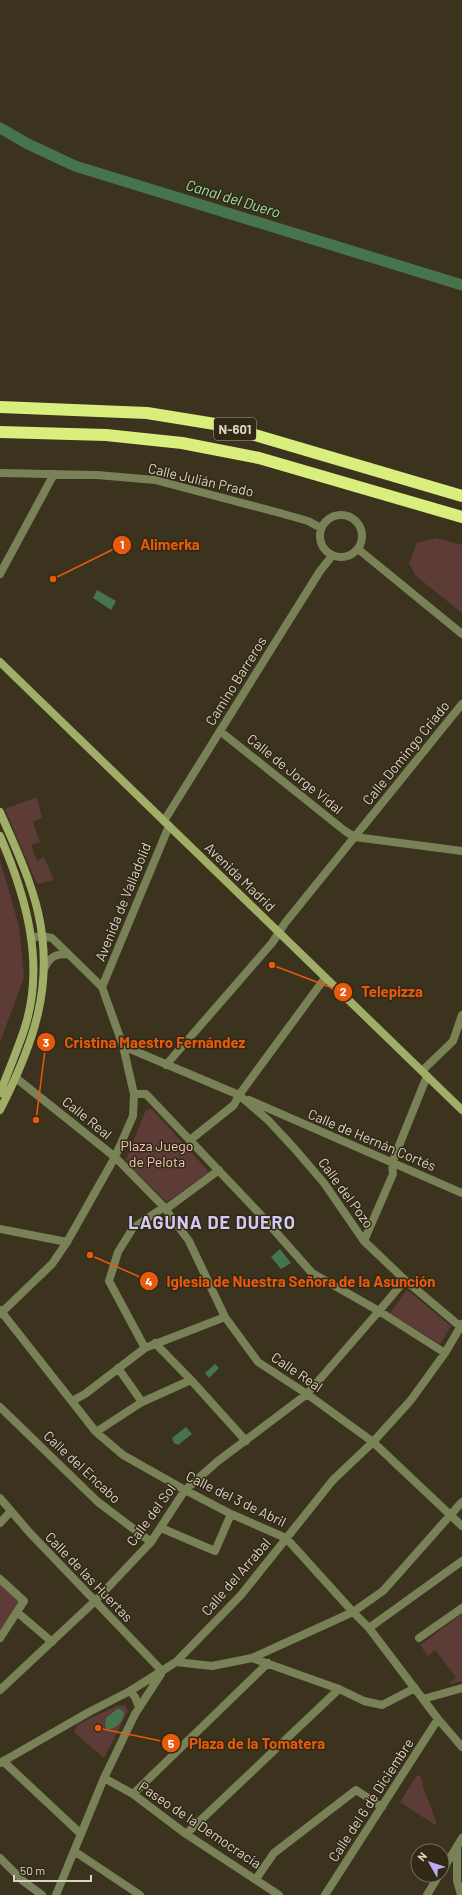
<svg xmlns="http://www.w3.org/2000/svg" width="462" height="1895" font-family="Barlow,sans-serif">
<style>
.green{fill:#5d3b37}
.water{fill:#45744d}
.lines{fill:none;stroke-linecap:round;stroke-linejoin:round}
.canal{stroke:#45744d;stroke-width:11}
.street{stroke:#798257;stroke-width:8}
.secondary{stroke:#a1ae67;stroke-width:8}
.highway{stroke:#daee7d;stroke-width:12}
.labels{text-anchor:middle;stroke-width:3;stroke-linejoin:round;paint-order:stroke}
.shield{fill:#312915;stroke:#a7a192;stroke-width:1}
.shield-label{font-size:13px;font-weight:bold;fill:#d9d4c8}
.street-label{font-size:14px;fill:#d9d4c8;stroke:#312915}
.park-label{font-size:14px;fill:#fdc4bd;stroke:#312915}
.water-label{font-size:15px;font-style:italic;fill:#9be3a5;stroke:#312915}
.district-label{font-size:18px;font-weight:bold;letter-spacing:1px;fill:#d2c9f4;stroke:#312915}
.leader{fill:none;stroke:#e8590c;stroke-width:1.5}
.callout-dot{fill:#e8590c;stroke:#312915;stroke-width:1.5}
.mark-label{font-size:12px;text-anchor:middle;font-weight:bold;fill:#fff}
.callout-label{font-size:15px;text-anchor:middle;font-weight:bold;fill:#e8590c;stroke:#312915;stroke-width:3;stroke-linejoin:round;paint-order:stroke}
</style>
<rect width="100%" height="100%" fill="#3c331f"/>
<path class="green" d="M436,538L462,545V613L416,576L409,563L417,543Z
M37,797L42,818L33,822L40,842L31,845L37,861L44,857L54,880L37,884L5,809Z
M0,860L19,926L24,978L0,1042Z
M152,1109L209,1172L167,1202L133,1169L126,1159L146,1110Z
M407,1290L451,1326L440,1344L390,1313Z
M0,1583L24,1601L0,1636Z
M462,1614V1681L451,1684L449,1683L456,1677L435,1650L428,1656L420,1645Z
M125,1705L128,1711L104,1758L74,1732L78,1724L117,1706Z
M417,1775L420,1776L423,1782L422,1784L437,1824L435,1825L400,1802Z"/>
<path class="water" d="M97,590L116,601L111,610L93,598Z
M280,1249L291,1263L281,1269L271,1257Z
M215,1364L219,1368L209,1378L205,1373Z
M186,1427L192,1434L178,1445L174,1443L172,1438Z
M117,1709H120L124,1712C124,1721 116,1730 107,1729L105,1726L106,1718Z"/>
<g class="lines">
<path class="canal" d="M0,128L28,144L75,166L462,285"/>
<path class="street" d="M0,473L97,475L155,480L280,513L308,521L321,528
M320 536a21 21 0 1 1 42 0a21 21 0 1 1-42 0Z
M358,549L462,634
M0,574L54,474
M220,731L345,831L355,837L462,851
M164,821L283,630L320,571L332,556
M44,969C50,957 54,954 68,954
M102,987L169,826
M123,1046L239,1095L268,1120L294,1148L324,1183L364,1241L405,1280
M166,1065L272,943L285,923L462,704
M422,1071L453,1041L462,1015
M16,1078L115,1157L164,1207L189,1241L225,1317L258,1362L307,1394L373,1442L462,1526
M249,1100L462,1193
M190,1140L234,1105L239,1095L325,978
M166,1209L219,1170
M0,1229L67,1242
M364,1241L393,1174L392,1163L427,1076
M0,1310L96,1432L123,1455L185,1490L231,1514L286,1538L353,1612L369,1628L438,1719L462,1747
M0,1314L52,1264L67,1242L115,1157L133,1116L134,1094L123,1046L102,987L52,938L41,936L31,938
M155,1343L191,1380
M145,1348L109,1281L118,1252L133,1228L164,1207
M445,1353L379,1311L405,1280L462,1328
M118,1368L142,1402
M72,1401L85,1394L145,1348L225,1317
M0,1407L98,1502L151,1542
M96,1432L142,1402L191,1380L246,1441
M0,1498L29,1532L162,1671
M0,1523L11,1511
M161,1528L215,1551L231,1514
M0,1579L24,1601L0,1638
M17,1612L52,1642
M369,1628L462,1561
M419,1638L462,1608
M252,1658L353,1612L383,1591L462,1502
M176,1662L212,1666L252,1658L339,1689L364,1701L382,1705L415,1688
M0,1690L95,1601L151,1542L185,1490L218,1461L307,1394L379,1311L312,1273L259,1213L146,1094H134
M130,1691L135,1697L139,1707
M423,1699L462,1688
M3,1761L81,1834
M0,1763L89,1712L130,1691L176,1662L241,1595L333,1480L373,1442L411,1400L445,1353L462,1324
M104,1778L133,1794L186,1834L279,1895
M133,1794L268,1663
M186,1834L339,1689
M457,1847V1881L461,1895
M74,1851L140,1895
M0,1858L23,1881L42,1895
M442,1871L462,1838
M256,1879L274,1853L356,1790L382,1807
M56,1895L104,1778L135,1714L161,1674
M325,1895L438,1719
M427,1895L439,1875"/>
<path class="secondary" d="M0,662L462,1110
M0,812C14,844 30,878 38,912C55,986 33,1045 0,1110
M0,836C26,896 46,965 24,1030C17,1051 8,1072 0,1093"/>
<path class="highway" d="M0,407L147,413L221,425L462,496
M0,432L106,435L182,443L259,458L462,517"/>
</g>
<g class="labels">
<rect class="shield" x="214" y="418" width="42" height="22" rx="3"/>
<g class="shield-label">
<text x="235" y="434">N-601</text>
</g>
<g class="street-label">
<text transform="translate(201 480) rotate(13)" y="5">Calle Julián Prado</text>
<text transform="translate(236 681) rotate(-58)" y="5">Camino Barreros</text>
<text transform="translate(406 753) rotate(-51)" y="5">Calle Domingo Criado</text>
<text transform="translate(295 774) rotate(39)" y="5">Calle de Jorge Vidal</text>
<text transform="translate(240 877) rotate(44)" y="5">Avenida Madrid</text>
<text transform="translate(123 902) rotate(-68)" y="5">Avenida de Valladolid</text>
<text transform="translate(87 1118) rotate(39)" y="5">Calle Real</text>
<text transform="translate(372 1140) rotate(23)" y="5">Calle de Hernán Cortés</text>
<text transform="translate(346 1193) rotate(54)" y="5">Calle del Pozo</text>
<text transform="translate(297 1372) rotate(34)" y="5">Calle Real</text>
<text transform="translate(82 1467) rotate(43)" y="5">Calle del Encabo</text>
<text transform="translate(236 1499) rotate(26)" y="5">Calle del 3 de Abril</text>
<text transform="translate(151 1515) rotate(-54)" y="5">Calle del Sol</text>
<text transform="translate(89 1577) rotate(46)" y="5">Calle de las Huertas</text>
<text transform="translate(236 1577) rotate(-49)" y="5">Calle del Arrabal</text>
<text transform="translate(371 1800) rotate(-57)" y="5">Calle del 6 de Diciembre</text>
<text transform="translate(200 1825) rotate(34)" y="5">Paseo de la Democracia</text>
</g>
<g class="park-label">
<text x="157" y="1151">Plaza Juego<tspan x="157" dy="16">de Pelota</tspan></text>
</g>
<g class="water-label">
<text transform="translate(233 199) rotate(17)" y="5">Canal del Duero</text>
</g>
<g class="district-label">
<text x="212" y="1229">LAGUNA DE DUERO</text>
</g>
</g>
<path class="leader" d="M53 579L122 545M272 965L343 992M36 1120L46 1042M90 1255L149 1281M98 1728L171 1743"/>
<g class="callout-dot">
<circle cx="53" cy="579" r="4"/>
<circle cx="272" cy="965" r="4"/>
<circle cx="36" cy="1120" r="4"/>
<circle cx="90" cy="1255" r="4"/>
<circle cx="98" cy="1728" r="4"/>
<circle cx="122" cy="545" r="10"/>
<circle cx="343" cy="992" r="10"/>
<circle cx="46" cy="1042" r="10"/>
<circle cx="149" cy="1281" r="10"/>
<circle cx="171" cy="1743" r="10"/>
</g>
<g class="mark-label">
<text x="122" y="549">1</text>
<text x="343" y="996">2</text>
<text x="46" y="1047">3</text>
<text x="149" y="1286">4</text>
<text x="171" y="1748">5</text>
</g>
<g class="callout-label">
<text x="170" y="550">Alimerka</text>
<text x="392" y="997">Telepizza</text>
<text x="155" y="1048">Cristina Maestro Fernández</text>
<text x="301" y="1287">Iglesia de Nuestra Señora de la Asunción</text>
<text x="257" y="1749">Plaza de la Tomatera</text>
</g>
<g transform="translate(430 1863) rotate(309)"><circle r="19" fill="#312915" stroke="#746d5d"/>
<path d="M0-3L7 15L0 10L-7 15Z" fill="#bcaaf6"/>
<text y="-6" font-size="11" font-weight="bold" text-anchor="middle" fill="#d9d4c8">N</text>
</g>
<path d="M14 1875v6h77v-6" fill="none" stroke="#d9d4c8" stroke-width="2"/>
<text x="20" y="1875" font-size="12" fill="#d9d4c8" stroke="#312915" stroke-width="3" paint-order="stroke">50 m</text>
</svg>
